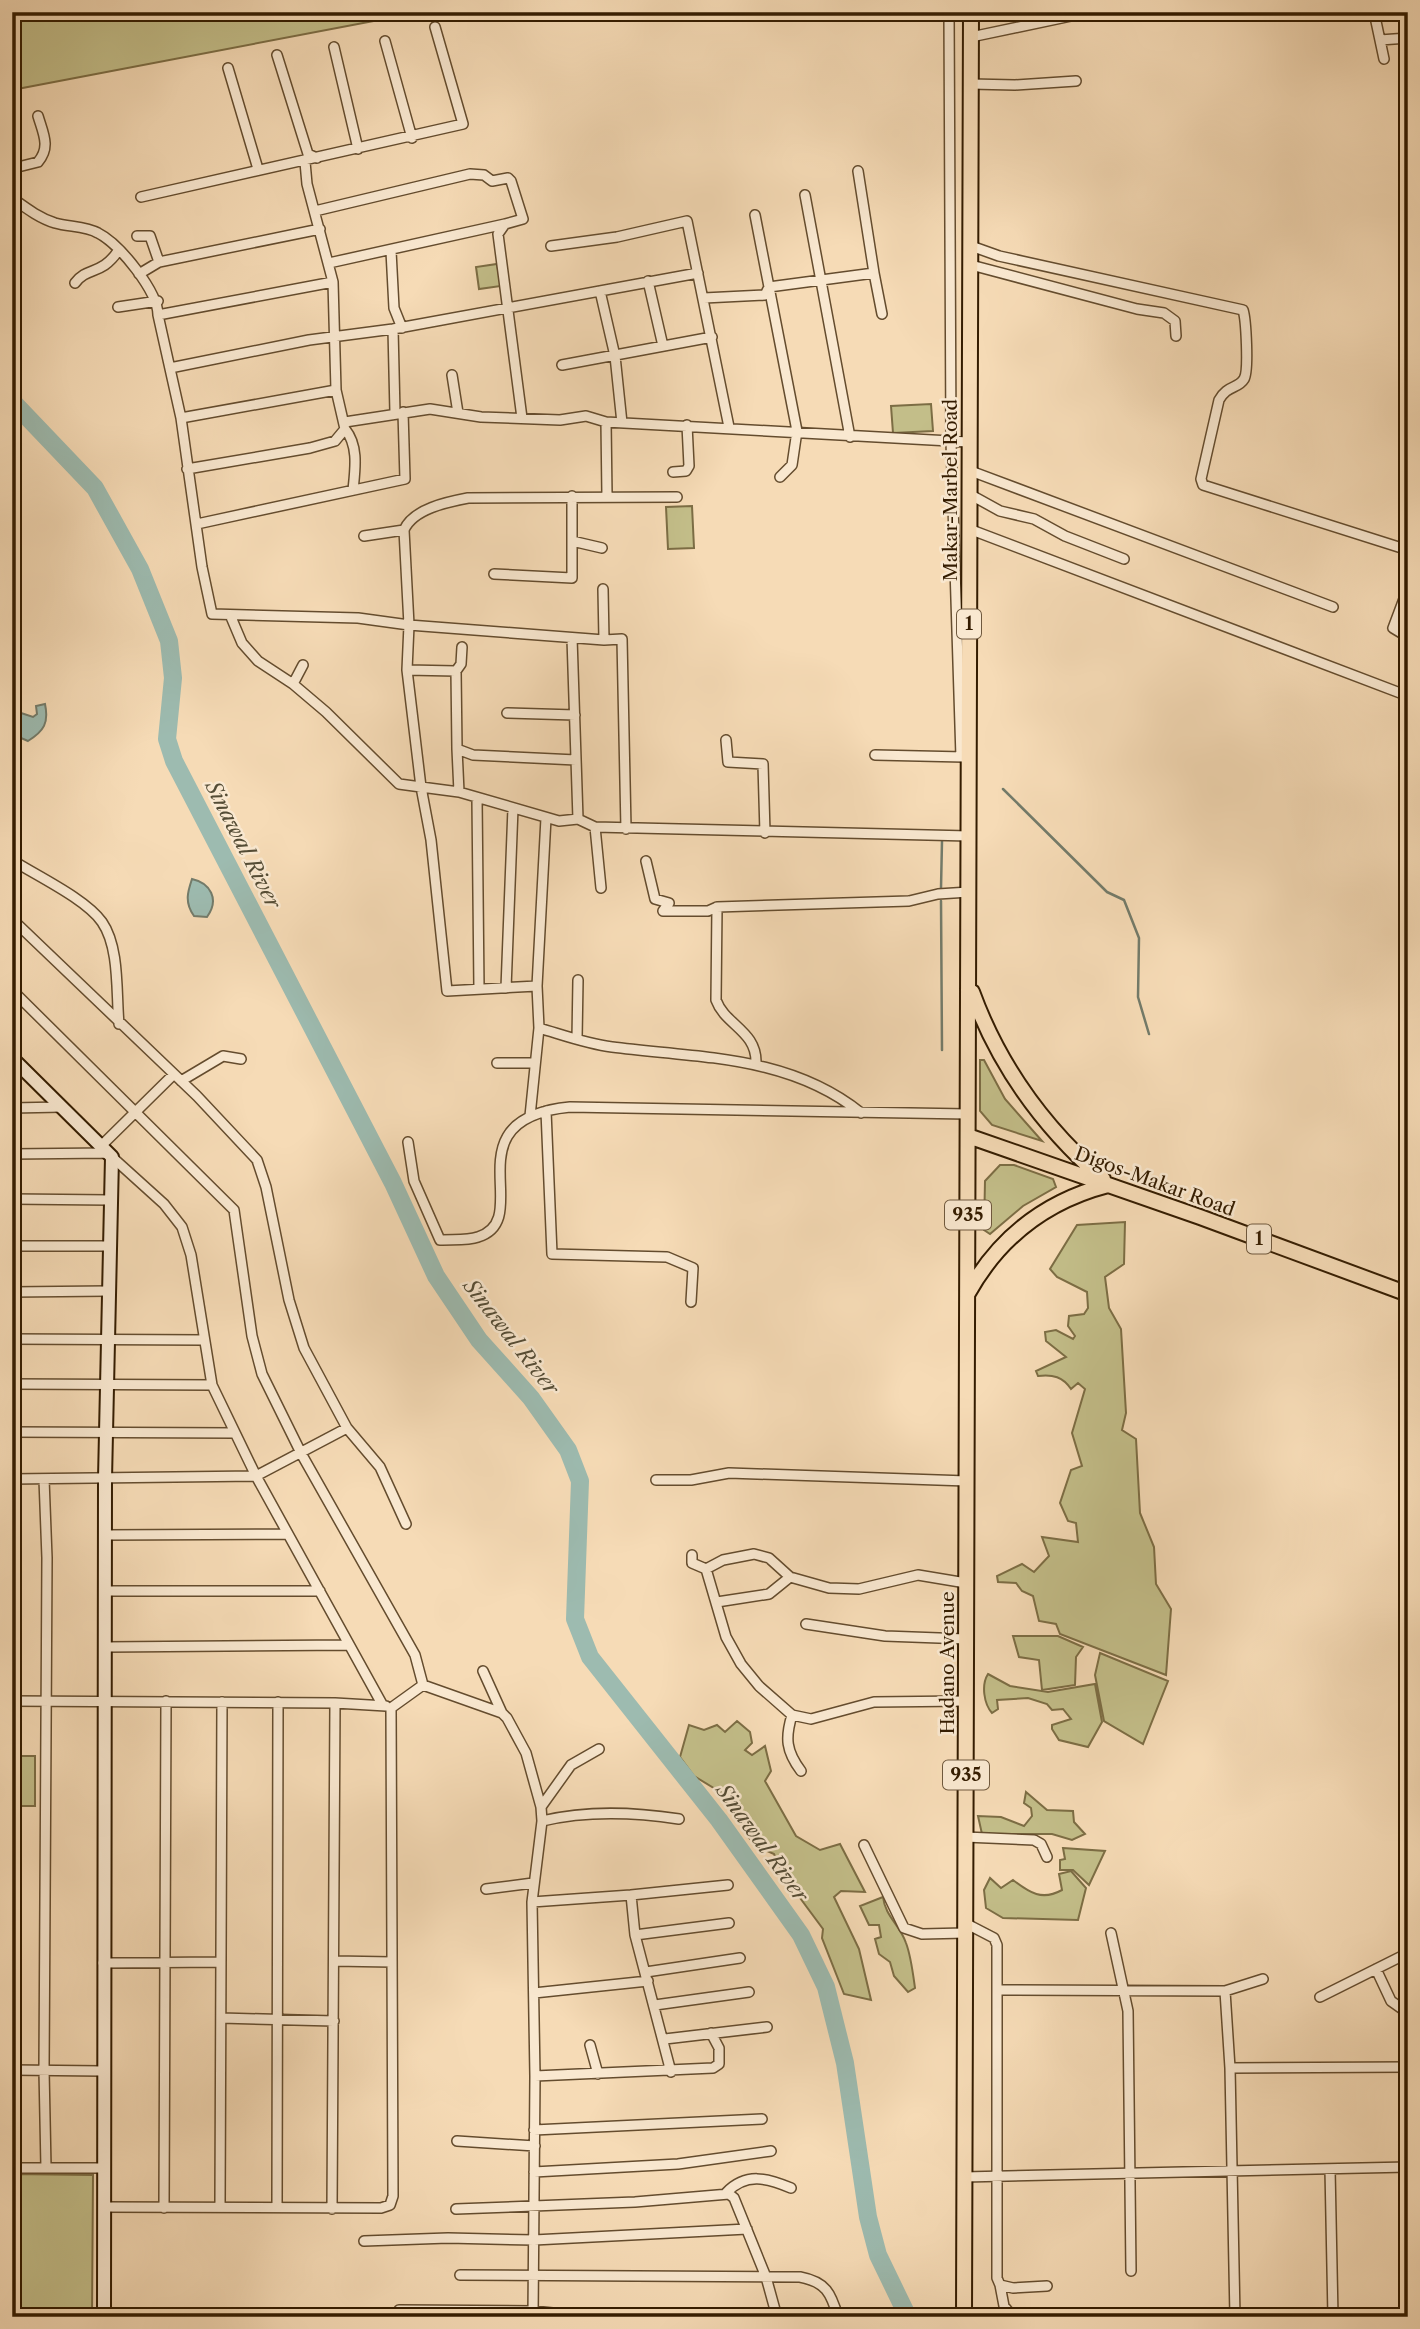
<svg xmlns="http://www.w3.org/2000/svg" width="1420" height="2329" font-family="'Libre Caslon Text',serif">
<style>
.green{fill:#c3be89;stroke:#7c6d44;stroke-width:2}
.water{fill:#9dbbb0;stroke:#737b6a;stroke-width:2}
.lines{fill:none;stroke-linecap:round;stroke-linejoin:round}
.stream{stroke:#737b6a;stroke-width:2.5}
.river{stroke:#9dbbb0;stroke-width:18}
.street-casing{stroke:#644c2e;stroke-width:12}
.secondary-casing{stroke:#341c00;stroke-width:16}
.primary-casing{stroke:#341c00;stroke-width:18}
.street{stroke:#f9e8d0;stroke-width:9}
.secondary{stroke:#f9e8d0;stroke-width:12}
.primary{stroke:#f6dbb6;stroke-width:14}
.labels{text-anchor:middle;stroke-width:5;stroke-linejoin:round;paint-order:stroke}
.shield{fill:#f9e8d0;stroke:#6f593e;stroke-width:2}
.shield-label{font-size:18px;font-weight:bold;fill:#341c00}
.street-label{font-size:19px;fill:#341c00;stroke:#f9e8d0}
.water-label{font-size:21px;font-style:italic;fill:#544c35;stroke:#f9e8d0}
</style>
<rect width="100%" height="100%" fill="#f6dbb6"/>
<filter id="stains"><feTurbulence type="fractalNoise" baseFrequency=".00286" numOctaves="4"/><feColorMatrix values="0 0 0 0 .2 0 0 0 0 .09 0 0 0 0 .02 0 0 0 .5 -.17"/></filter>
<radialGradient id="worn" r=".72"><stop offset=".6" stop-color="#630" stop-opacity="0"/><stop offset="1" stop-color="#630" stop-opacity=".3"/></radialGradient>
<path class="green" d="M12,12H421L12,90Z
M497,264L501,286L479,289L476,267Z
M931,404L933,431L893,433L891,406Z
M692,506L694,548L668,549L666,507Z
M980,1060H984L1005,1099L1042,1141L992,1125L980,1111Z
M1000,1165H1014L1053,1179L1056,1187L1023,1206L990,1234L984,1230L985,1181Z
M1125,1222L1124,1264L1105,1277L1109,1308L1121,1329L1126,1413L1122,1430L1136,1439L1140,1513L1154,1547L1156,1584L1171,1609L1166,1675L1060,1634L1056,1624L1039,1621L1033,1596L1022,1591L1016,1583L998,1582L997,1576L1022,1564L1034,1572L1049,1556L1042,1537L1078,1542L1076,1523L1068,1521L1060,1503L1071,1470L1082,1466L1072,1433L1085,1389L1078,1383L1071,1389C1063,1377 1053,1374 1038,1376L1036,1371L1066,1357L1046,1341L1045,1332L1056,1330L1073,1339L1075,1336L1068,1326L1069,1316L1084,1314L1088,1308L1087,1292L1057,1277L1050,1269L1077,1225Z
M1013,1636H1058L1083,1647L1076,1657L1075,1685L1042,1690L1039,1660L1019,1657Z
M1100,1653L1168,1681L1143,1744L1104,1721L1095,1675Z
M988,1674L1010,1686L1048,1692L1095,1684L1102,1722L1088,1747L1059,1740L1052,1729V1725L1071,1719L1063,1709L1052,1710L1047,1704L1028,1698L997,1700L998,1709L992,1713C984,1704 981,1685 988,1674Z
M737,1721L750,1732L752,1743L745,1750L752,1755L765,1746L771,1771L765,1781L796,1836L820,1850L840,1844L865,1892L841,1891L834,1897L859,1949L871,2000L844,1994L822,1938L823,1929L786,1879L774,1854C747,1844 740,1829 735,1801L694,1776L680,1757L689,1725L704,1730L717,1725L725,1732Z
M12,1756H35V1806H12Z
M1026,1792L1047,1810L1073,1811L1074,1822L1085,1834L1072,1840L1052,1834H982L978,1816L1001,1817L1024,1826L1032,1816L1031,1808L1024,1803Z
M1063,1848L1105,1851L1089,1885L1073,1870H1060V1860L1065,1859Z
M1071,1871L1086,1888L1078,1920L1003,1918L986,1908L984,1890L990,1878L1001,1888L1013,1880C1030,1893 1042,1901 1062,1890L1059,1874Z
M883,1897C885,1916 900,1925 906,1943C911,1956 913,1974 915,1988L908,1992L894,1976L890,1962L879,1954L875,1939L881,1937L879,1925H869L860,1906Z
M12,2174L93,2175L92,2317H12Z"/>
<path class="water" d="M45,704C49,723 44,731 28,741L21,738L18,712L33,717L37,714L36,706Z
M192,879C210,883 220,899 207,917L194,916C184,902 188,891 192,879Z"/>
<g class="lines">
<path class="stream" d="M1003,789L1107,892L1124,900L1139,938L1138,997L1149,1034
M941,888L942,841
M941,901L942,1050"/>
<path class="river" d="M12,401L95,488L140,569L169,641L173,678L167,739L174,761L393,1183L436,1276L479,1340L531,1398L568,1450L580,1481L575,1619L590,1657L719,1820L801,1935L826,1987L845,2063L868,2217L878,2255L908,2317"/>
<g class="street-casing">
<path id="street" d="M949,12L951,441L961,757
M1374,12L1384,59
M971,37L1090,12
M1380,40L1408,38
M385,41L412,138
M334,47L358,149
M277,55L308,154L317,158
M228,68L258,169
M971,84L1015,85L1076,81
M12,175L18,167L38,162C51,147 43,133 38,116
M805,195L850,437
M141,197L463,124L435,27
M12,198C26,208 39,218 55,223C69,227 86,226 98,233C120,244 158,292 158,315L333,282
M315,211L470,174L484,175L492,181L508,178L511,181L523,219L505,224L498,234L522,418
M755,215L797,431L792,465L780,477
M137,236H150L159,262
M551,246L617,237L687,221L729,427
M971,246L999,256L1243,310C1246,319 1249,371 1244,379C1238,389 1227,385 1219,400L1201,479L1203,485L1408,550
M391,251L394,308L402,328
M329,263L505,224
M971,265L1137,309L1164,313L1175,321L1176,336
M874,273L882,314
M139,274L159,262L320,229
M648,281L663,346
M75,283C88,266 101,276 118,251
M600,291L615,356L622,423
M704,298L765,295L769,287L874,273L858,171
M118,307L158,301
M158,315L181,418L202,567L212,614L358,618L409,625L604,640L622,639L626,829
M393,329L395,413
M562,365L712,337
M170,368L309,340L393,329L698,273
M452,375L458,413
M181,418L336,390
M345,422L430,409L481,417L560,420L586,416L606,422L968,442
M606,422L607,496
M345,429C359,446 355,470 353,490
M187,469L310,448L335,441L345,429L336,390L333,282L307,184L305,162
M968,470L1333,607
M673,472L686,471L689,466L687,425
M969,490L971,495L1000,511L1034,519L1065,536L1124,559
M677,497L468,498C447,502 413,509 404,530L409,625L407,670L421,787L459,792L559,821L578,819L595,827L969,836
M197,524L405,479L403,412
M969,529L1408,696
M364,536L404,530
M572,541L602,548
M494,574L572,578V496
M1408,588L1393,628L1408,637
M603,589L604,640
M231,617L242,643L258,661L293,684L326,712L399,784L421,787L431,840L447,991L537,986
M572,638L578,819
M407,670L456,671L457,749L473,755L576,760
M456,671L461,664L462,647
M293,684L303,665
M507,713L575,715
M726,740L728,762L763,764L765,833
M457,749L459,792
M875,755L964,757
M477,799L479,989
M595,827L601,888
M12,860C37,876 86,899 102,922C120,948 116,994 119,1024
M646,861L655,899L669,903L663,911
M663,911H708L717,907
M12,919L197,1096L257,1160L266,1187L289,1300L304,1348L347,1428L380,1467L406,1524
M506,988L513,808
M12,990L234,1210L252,1336L262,1374L302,1455L415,1655L423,1685
M539,1028C563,1035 587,1044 612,1047C699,1058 789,1055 861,1113
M577,1039L578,980
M497,1063H534
M756,1063C757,1031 725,1025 716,1000L717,907L909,901L938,894L969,892
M181,1081L223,1056L241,1059
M12,1108L62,1107
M546,1111L552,1254L667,1257L693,1268L691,1302
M530,1116L539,1028L537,986L546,818
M408,1142L414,1181L440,1240C452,1239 467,1241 478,1237C537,1219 447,1119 570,1107L968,1114
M101,1146L173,1075
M12,1154L108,1153
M112,1157L164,1204L182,1227L191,1255L212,1385L256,1476L382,1704
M12,1199L109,1200
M12,1246H107
M12,1292L108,1291
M12,1339L204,1340
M12,1384L212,1385
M12,1432L235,1433
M12,1479L256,1476L347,1428
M44,1479L47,1558L44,2070L46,2168
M656,1480H691L729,1473L967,1481
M106,1535L288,1534
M692,1555V1563L706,1569L726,1637L741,1664L759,1686L792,1715L811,1719L874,1702L966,1701
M706,1569L723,1560L754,1554L769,1558L790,1577L829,1588L859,1589L918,1575L966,1583
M106,1591H320
M717,1602L769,1594L790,1577
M806,1624L885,1636L966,1639
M107,1647L348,1645
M483,1671L502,1713
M12,1701L335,1703L386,1706
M391,1708L423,1685L502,1713L507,1718L526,1753L541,1807L542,1821L532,1902L535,2076L533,2317
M792,1715C785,1738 786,1751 801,1771
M541,1807L571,1765L599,1749
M542,1821C588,1810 633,1812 679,1819
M965,1837L1034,1840L1041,1844L1047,1857
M864,1845L904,1928L922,1934L965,1933
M486,1889L533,1883
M631,1895L728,1885
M532,1902L631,1895L635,1935L671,2072
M965,1923L994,1938L997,1945V2278L1000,2285L1013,2288L1047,2286
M1111,1933L1128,2011L1131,2271
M635,1935L729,1923
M334,1961L392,1962
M103,1963L220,1962
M1376,1969L1391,2001L1408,2013
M646,1972L740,1958
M997,1990L1225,1991L1263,1979
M1225,1991L1230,2068L1235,2317
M534,1993L648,1981
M1320,1997L1408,1953
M655,2005L749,1992
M221,2018L334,2021
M665,2039L767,2027
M590,2045L598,2074
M1230,2068L1408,2067
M12,2070L102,2071
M535,2076L713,2068L719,2064V2048L711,2033
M534,2130L762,2119
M457,2141L535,2146
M12,2168H103
M1330,2169L1333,2317
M534,2172L678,2164L771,2151
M964,2177L1408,2167
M726,2193C746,2172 767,2178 791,2188
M277,2206L278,1702
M104,2207L381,2208L390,2205L393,2196L391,1708
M220,2207L222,1702
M164,2208L166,1701
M332,2209L335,1703
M456,2209L635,2202L729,2194L734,2198L766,2277L777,2317
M12,2230H14
M364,2241L448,2238L534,2240L747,2229
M460,2275L800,2277C826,2282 831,2293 838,2317
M1000,2285L1004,2306L1013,2317
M399,2310L533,2311L592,2317"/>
</g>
<g class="secondary-casing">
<path id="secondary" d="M12,1058L112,1157L105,1479L104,2317"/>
</g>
<g class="primary-casing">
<path id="primary" d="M972,992C999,1066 1044,1128 1103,1179
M968,1136L1200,1217L1408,1294
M968,1293C1000,1236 1046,1201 1108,1185
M964,2317L971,12"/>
</g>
<use href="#street" class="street"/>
<use href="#secondary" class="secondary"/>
<use href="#primary" class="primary"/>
</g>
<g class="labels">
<g class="shield">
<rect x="957" y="609.5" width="24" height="29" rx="5"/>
<rect x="945" y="1200.5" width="46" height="29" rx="5"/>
<rect x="1247" y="1224.5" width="24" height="29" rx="5"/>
<rect x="943" y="1760.5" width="46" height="29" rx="5"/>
</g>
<g class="shield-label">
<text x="969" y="630">1</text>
<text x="968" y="1221">935</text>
<text x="1259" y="1245">1</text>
<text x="966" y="1781">935</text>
</g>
<g class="street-label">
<text transform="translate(950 490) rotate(-90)" y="7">Makar-Marbel Road</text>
<text transform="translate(1155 1181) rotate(20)" y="7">Digos-Makar Road</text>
<text transform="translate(947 1663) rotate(-90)" y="7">Hadano Avenue</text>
</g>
<g class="water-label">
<text transform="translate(243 845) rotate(63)" y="7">Sinawal River</text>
<text transform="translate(511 1337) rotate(52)" y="7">Sinawal River</text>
<text transform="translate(762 1843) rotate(54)" y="7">Sinawal River</text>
</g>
</g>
<rect width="1420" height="2329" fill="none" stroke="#f6dbb6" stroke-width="42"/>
<rect x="14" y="14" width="1392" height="2301" fill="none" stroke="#341c00" stroke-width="3.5"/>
<rect x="21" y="21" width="1378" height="2287" fill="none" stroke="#341c00" stroke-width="2"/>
<rect width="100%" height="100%" filter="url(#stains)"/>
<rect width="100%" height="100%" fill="url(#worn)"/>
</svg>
